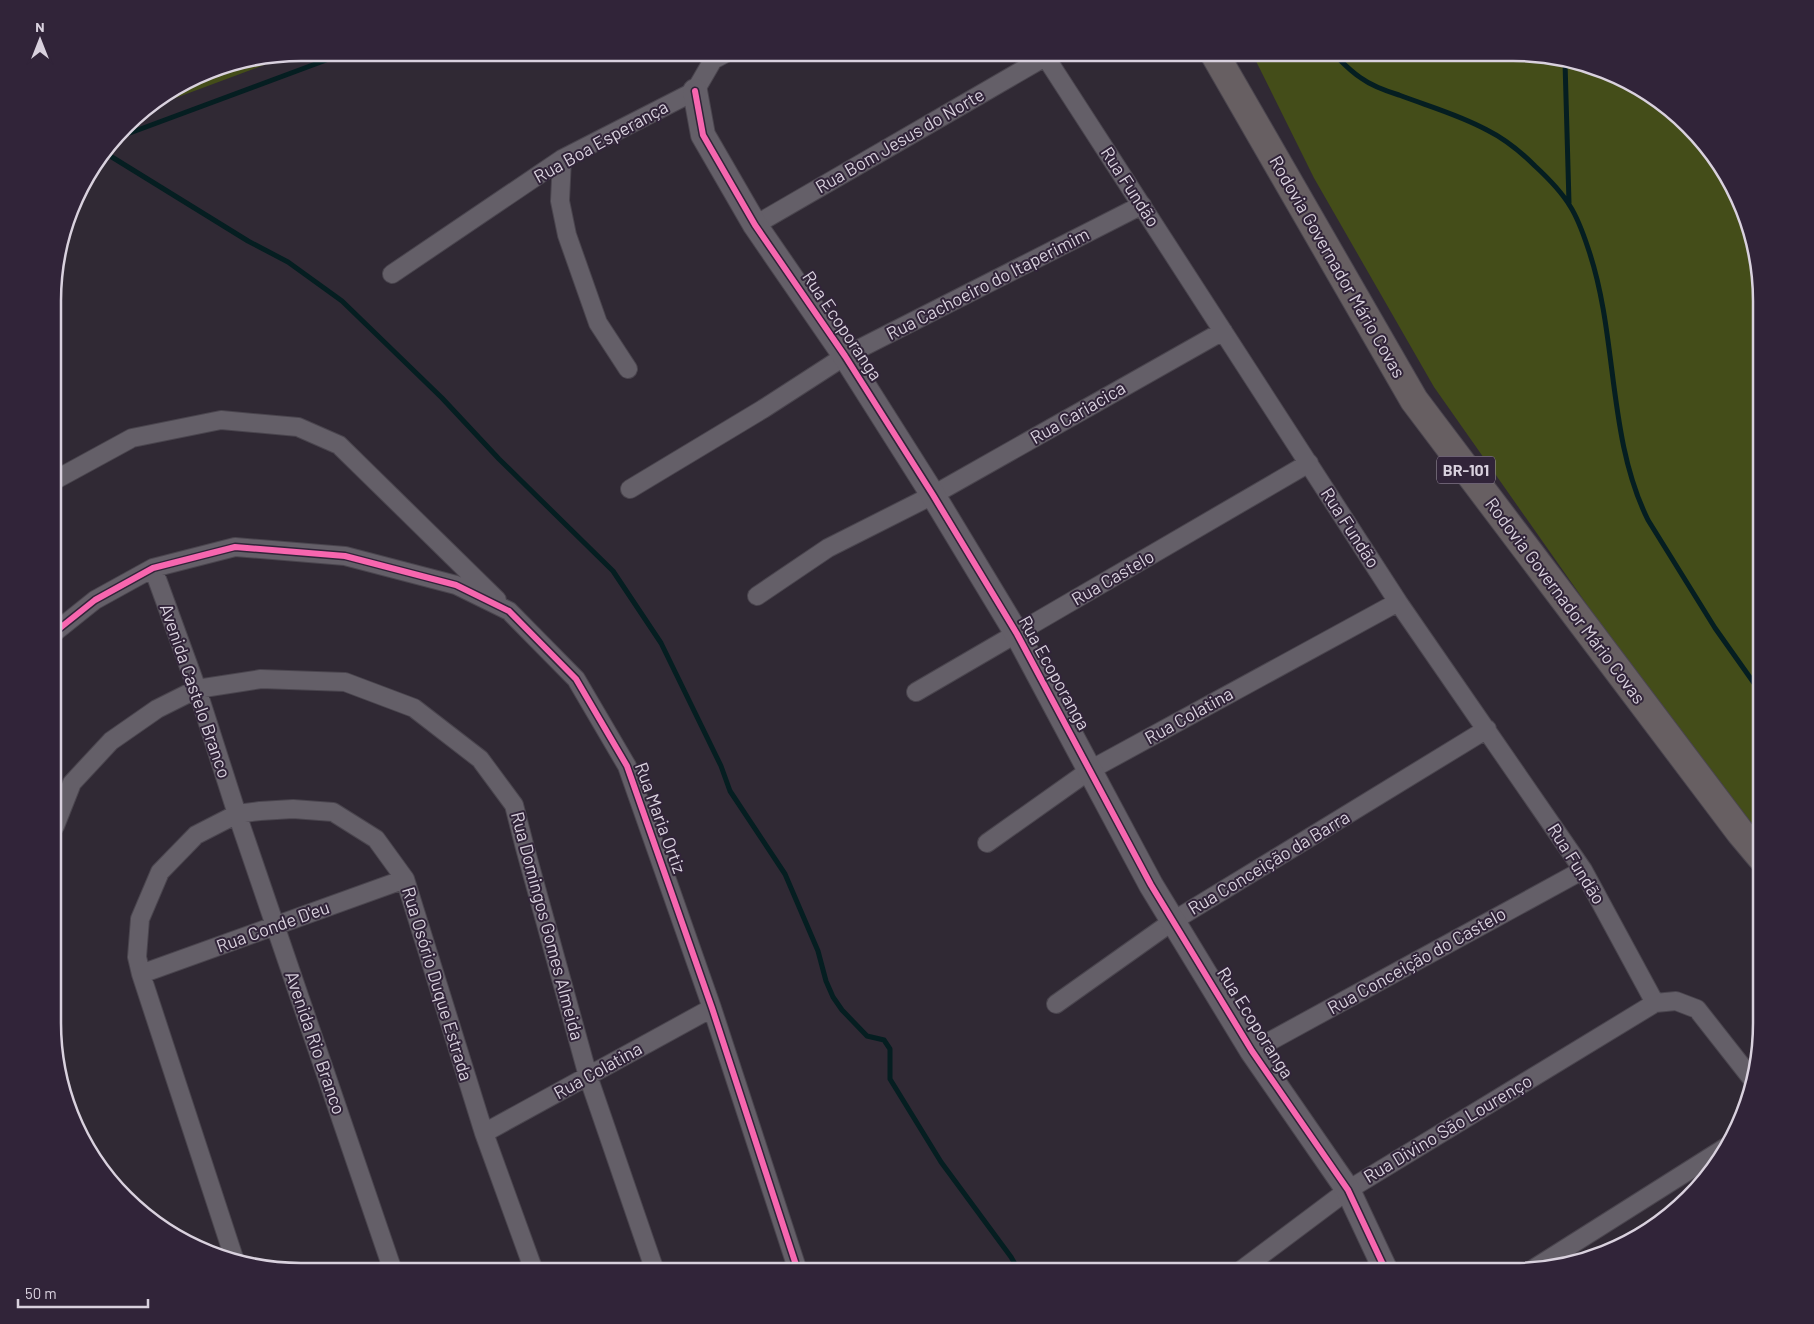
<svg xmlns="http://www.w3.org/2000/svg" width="1814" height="1324" font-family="Barlow,sans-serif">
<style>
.green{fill:#444d19}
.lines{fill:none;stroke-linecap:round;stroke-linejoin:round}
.stream{stroke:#051e21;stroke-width:5}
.street-casing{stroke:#4a454e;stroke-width:20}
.secondary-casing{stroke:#4a454e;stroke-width:26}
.primary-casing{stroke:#4a454e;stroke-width:30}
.street{stroke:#645f68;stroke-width:18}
.secondary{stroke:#645f68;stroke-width:24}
.primary{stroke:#675f62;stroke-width:28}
.cycleway-casing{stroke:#312439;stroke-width:9}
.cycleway{stroke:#f766af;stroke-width:6}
.labels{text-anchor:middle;stroke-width:4;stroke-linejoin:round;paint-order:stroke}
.shield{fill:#312439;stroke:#a79dac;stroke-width:1}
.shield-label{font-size:16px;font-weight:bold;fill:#d9d1de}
.street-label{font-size:18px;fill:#d9d1de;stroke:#312439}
.rim{fill:none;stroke:#d9d1de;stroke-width:2.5}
</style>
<rect width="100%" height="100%" fill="#302934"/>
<path class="green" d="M1252,53H1528L1607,71L1664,104L1710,150L1736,191L1761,286V842L1642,683L1434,387L1314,178Z
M291,55L146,109L207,71Z"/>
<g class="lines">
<path class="stream" d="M1333,53C1342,62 1350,71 1361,78C1372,86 1386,91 1399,95C1428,106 1460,115 1487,130C1505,139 1521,152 1535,166C1548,178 1561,191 1570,206C1579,220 1584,236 1589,251C1618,338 1607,437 1648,520L1715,628L1761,693
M1565,62L1569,203
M119,137L345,53
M107,154L248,241L288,262L342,301L442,398L499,459L613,571L661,643L721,766L730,791L785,874L818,951L826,981L833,997L842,1010L867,1036L884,1040L890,1049V1079L941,1162L1011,1257L1019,1271"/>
<g class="street-casing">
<path id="street" d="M1043,53L1398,602L1583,870L1655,1003
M562,159L560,201L567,235L598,323L628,369
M755,225L1045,57
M392,274L562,159L695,91L713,60L726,53
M55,480L132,438L221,420L298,427L339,445L497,600
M630,489L763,409L845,356L1142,205
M153,568L197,689L237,814L393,1271
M757,596L828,548L933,495L1223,331
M55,632L95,600L153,568L235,547L345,556L456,585L509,611L576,679L627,766L712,1008L798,1271
M916,692L1309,463
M55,826L72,783L111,741L157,709L197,689L261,679L345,682L414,708L480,759L514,805L525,848L588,1076L655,1271
M987,843L1090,770L1398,602
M141,974L405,879
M1056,1004L1173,921L1487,729
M1252,1051L1583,870
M484,1133L712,1008
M235,1261L141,974L137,957L140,919L160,872L196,835L237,814L260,811L293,809L333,812L376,839L405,879L484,1133L534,1271
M1533,1269L1726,1147
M1240,1271L1348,1190L1655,1003L1676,1001L1697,1009L1752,1079"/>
</g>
<g class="secondary-casing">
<path id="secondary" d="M695,91L703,135L755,225L845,356L933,495L1017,634L1151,885L1252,1051L1348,1190L1386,1271"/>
</g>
<g class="primary-casing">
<path id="primary" d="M1214,53L1414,400L1740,832L1761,857"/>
</g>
<use href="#street" class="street"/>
<use href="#secondary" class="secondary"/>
<use href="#primary" class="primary"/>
<g class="cycleway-casing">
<path id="cycleway" d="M695,91L703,135L755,225L845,356L933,495L1017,634L1151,885L1252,1051L1348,1190L1386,1271
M55,632L95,600L153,568L235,547L345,556L456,585L509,611L576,679L627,766L712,1008L798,1271"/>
</g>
<use href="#cycleway" class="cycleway"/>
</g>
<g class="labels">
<rect class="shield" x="1437" y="456.5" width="58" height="27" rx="4"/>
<g class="shield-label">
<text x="1466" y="476">BR-101</text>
</g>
<g class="street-label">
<text transform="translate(900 141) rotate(-30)" y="6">Rua Bom Jesus do Norte</text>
<text transform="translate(601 142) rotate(-29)" y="6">Rua Boa Esperança</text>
<text transform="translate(1130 187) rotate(57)" y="6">Rua Fundão</text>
<text transform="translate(1337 267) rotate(60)" y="6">Rodovia Governador Mário Covas</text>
<text transform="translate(988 284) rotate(-27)" y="6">Rua Cachoeiro do Itaperimim</text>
<text transform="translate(842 326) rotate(56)" y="6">Rua Ecoporanga</text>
<text transform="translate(1078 413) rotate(-30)" y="6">Rua Cariacica</text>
<text transform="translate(1350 528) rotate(57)" y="6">Rua Fundão</text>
<text transform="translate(1113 578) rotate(-30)" y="6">Rua Castelo</text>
<text transform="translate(1565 601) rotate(53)" y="6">Rodovia Governador Mário Covas</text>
<text transform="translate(1054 673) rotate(61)" y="6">Rua Ecoporanga</text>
<text transform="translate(195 691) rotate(71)" y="6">Avenida Castelo Branco</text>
<text transform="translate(1189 716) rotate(-29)" y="6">Rua Colatina</text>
<text transform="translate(660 818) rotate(70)" y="6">Rua Maria Ortiz</text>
<text transform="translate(1269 863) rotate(-31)" y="6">Rua Conceição da Barra</text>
<text transform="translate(1576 864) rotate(58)" y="6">Rua Fundão</text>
<text transform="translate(547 926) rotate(75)" y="6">Rua Domingos Gomes Almeida</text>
<text transform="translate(273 927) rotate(-20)" y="6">Rua Conde D'eu</text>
<text transform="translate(1417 961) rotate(-29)" y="6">Rua Conceição do Castelo</text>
<text transform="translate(437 984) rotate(73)" y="6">Rua Osório Duque Estrada</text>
<text transform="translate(1255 1023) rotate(58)" y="6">Rua Ecoporanga</text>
<text transform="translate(315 1043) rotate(71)" y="6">Avenida Rio Branco</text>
<text transform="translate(598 1071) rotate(-29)" y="6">Rua Colatina</text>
<text transform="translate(1448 1129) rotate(-31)" y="6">Rua Divino São Lourenço</text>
</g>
</g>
<path d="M0 0H1814V1324H0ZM301 61H1513A240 240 0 0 1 1753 301V1023A240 240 0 0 1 1513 1263H301A240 240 0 0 1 61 1023V301A240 240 0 0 1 301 61Z" fill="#312439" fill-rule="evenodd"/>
<path class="rim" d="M301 61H1513A240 240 0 0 1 1753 301V1023A240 240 0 0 1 1513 1263H301A240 240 0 0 1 61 1023V301A240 240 0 0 1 301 61Z"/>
<g transform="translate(40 40)" stroke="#312439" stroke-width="4" paint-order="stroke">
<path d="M0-4L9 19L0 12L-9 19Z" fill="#d9d1de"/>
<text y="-8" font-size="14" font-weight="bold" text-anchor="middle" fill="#d9d1de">N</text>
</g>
<path d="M18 1299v8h130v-8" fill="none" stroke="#d9d1de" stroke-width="2.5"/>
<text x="25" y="1299" font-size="15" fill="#d9d1de" stroke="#312439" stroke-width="4" paint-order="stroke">50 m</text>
</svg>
